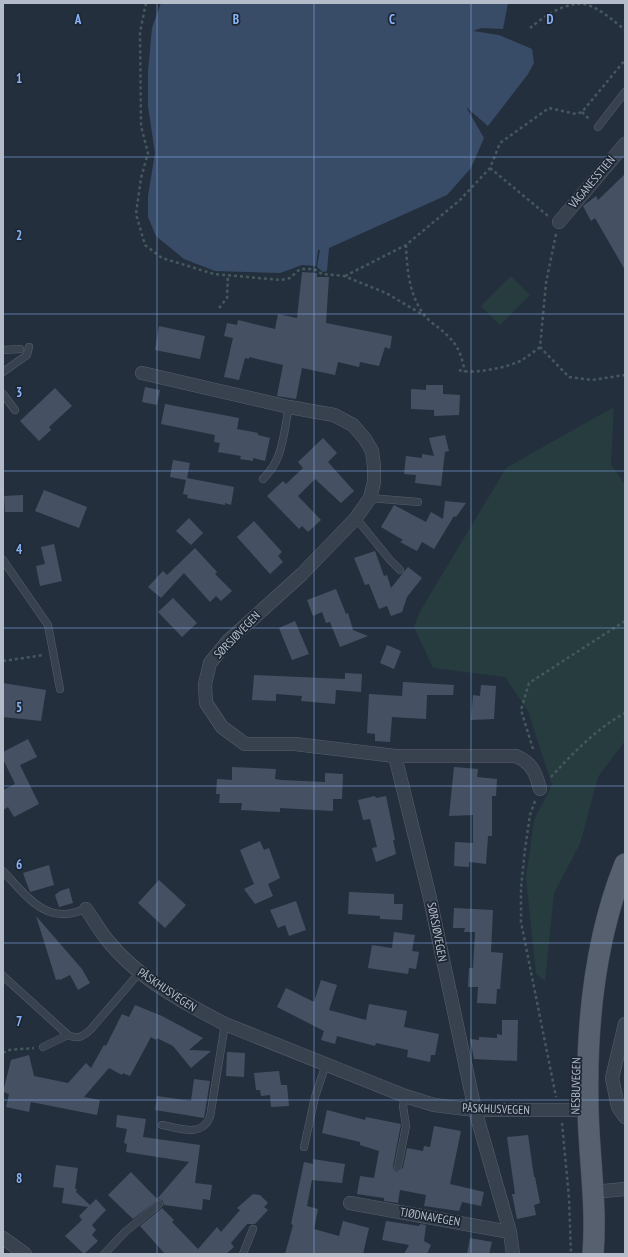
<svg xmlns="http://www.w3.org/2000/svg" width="628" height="1257" font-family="'PT Sans Narrow',sans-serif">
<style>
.green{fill:#263c3f}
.water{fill:#394c67}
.building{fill:#455162}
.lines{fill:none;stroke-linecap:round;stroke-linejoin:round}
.lane-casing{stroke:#565f6c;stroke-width:8}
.street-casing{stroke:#565f6c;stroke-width:14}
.primary-casing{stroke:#414a57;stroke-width:22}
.path{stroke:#44595c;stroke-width:2.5;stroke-dasharray:3 3;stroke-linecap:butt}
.lane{stroke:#38414e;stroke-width:7}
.street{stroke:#38414e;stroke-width:13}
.primary{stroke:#56606e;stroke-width:21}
.grid{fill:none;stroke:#8ab4f8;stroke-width:1;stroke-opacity:0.55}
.labels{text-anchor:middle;stroke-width:3.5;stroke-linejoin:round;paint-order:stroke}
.street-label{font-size:12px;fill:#b4bcc9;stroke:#1d2633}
.grid-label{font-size:13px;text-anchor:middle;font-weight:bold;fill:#8ab4f8;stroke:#1d2633;stroke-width:3.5;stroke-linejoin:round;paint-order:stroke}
</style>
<rect width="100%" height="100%" fill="#242f3e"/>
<path class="green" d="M511,276L530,295L500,325L481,306Z
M614,407L611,464L625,485V741L598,777L580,844L554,893L545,981L536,974L526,878L534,820L552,785L528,711L505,677L433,668L414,627L419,613L506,468Z"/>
<path class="water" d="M161,3H508L503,29L481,28L473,31L499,35L532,49L534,63L528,74L488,126L466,107L484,138L471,168L447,195L329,248L327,271L323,272L317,267L320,250H318L316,266L302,265L280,273L215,271L184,259L156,236L148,217V196L155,153L148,106V72L152,28Z"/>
<path class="building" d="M625,174V270L595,218L591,221L583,206L596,196L598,200Z
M302,272L317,273V277H329L326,323L392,336L390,349L385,347L379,366L360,362L359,367L338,362L335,375L302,368L296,399L277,396L283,365L249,357V359L245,358L239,380L224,377L233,338L224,336L227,323L237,325L238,320L275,329L278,314L297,318Z
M159,326L205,336L200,359L155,350Z
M426,385H443V394L460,395L459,415L434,416V410L411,409V389L426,390Z
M145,387L160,390L157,405L142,402Z
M55,388L72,406L49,427L51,430L39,441L20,421Z
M165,404L239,418L237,429L258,433V435L270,438L265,461L253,458V461L240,459L241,456L218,452L220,443L214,442L215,435L161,424Z
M445,435L449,451L445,452L441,486L415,483L416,475L404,474L406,456L422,458V454L434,456L429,438Z
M323,438L337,453L328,462L354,491L341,503L315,479L298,496L321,520L308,532L302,526L299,529L267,496L283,481L286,484L303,468L298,462Z
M173,460L190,463L187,478L234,487L231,505L225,503V505L187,498L188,495L183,494L186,480L170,477Z
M44,490L87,507L79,528L35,511Z
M23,495V512H5L4,496Z
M445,501L466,503L456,517L454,516L434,549L422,542L417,551L400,542L403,540L381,527L394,505L426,522L431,512L443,519Z
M189,518L203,533L191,545L176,531Z
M254,521L282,552L278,556L283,562L270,574L237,537Z
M54,544L62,581L40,586L36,566L45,564L41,547Z
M195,548L217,572L215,574L232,591L221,601L216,596L210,602L184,573L161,598L148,587L163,571L167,575Z
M375,551L384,576L387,575L391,588L408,567L422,578L407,597L402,612L391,616L387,606L379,609L369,584L365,585L354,558Z
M336,589L346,614L348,613L353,630L368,636L340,647L330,622L326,623L322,612L313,616L307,600Z
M173,598L197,623L182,637L158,612Z
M295,621L309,654L292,660L279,628Z
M387,645L401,651L394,669L380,663Z
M345,673L362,674L361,692L336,690L335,704L301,701L302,696L276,694V701L252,700L254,675L345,679Z
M403,682L454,685L453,695H427L426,719L392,717L390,742L375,741V734L367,733L369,694L402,696Z
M3,683L46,690L41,721L3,717Z
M481,685L496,686L494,719L471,720L473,695L480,696Z
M28,739L37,757L20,765L39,804L14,817L8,807L3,810V790L15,784L3,759V752Z
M232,767L276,769L275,779L281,780L325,782V773L343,774L342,799H333V811L280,808V812L241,810L242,803H219L220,794H216L217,779L232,780Z
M454,767L478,769L477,777L497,779L496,796H492V836H488L486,864L469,862V867L454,866L455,842L473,843V815L449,816Z
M375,796L376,798L386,796L395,840H393L396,854L376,862L372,848L377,847L370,819L363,820L358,800Z
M260,841L264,850L269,848L280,878L268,884L273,896L255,904L244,889L254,884L240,850Z
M49,865L54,885L30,892L23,873Z
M159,880L186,905L165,928L138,903Z
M69,888L73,903L59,907L55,895L60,891Z
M349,892L394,894V904H403L402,920L380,919V916L348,914Z
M296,901L306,930L289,936L285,925L278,928L270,910Z
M454,908L493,910L491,952L503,953L500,989H497L496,1004L477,1003L478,987H468L469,968H473L475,932H464L465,928H453Z
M36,916L82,969L90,983L78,990L70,975L60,980L59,979L56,980Z
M394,932L415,935L412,951L419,952L416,969L409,968L408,974L368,968L372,945L392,948Z
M321,980L337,985L329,1010L366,1020L369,1004L407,1011L404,1027L439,1034L435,1055H431L430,1062L407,1057L408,1050L376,1043L375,1046L337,1036L335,1044L321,1040L324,1031L277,1007L286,988L314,1002Z
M135,1005L162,1016L203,1038L189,1050L211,1051L191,1068L173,1046L157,1038L156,1040L151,1037L130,1076L123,1073L122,1075L109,1068L84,1097L100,1100L97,1115L31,1102L29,1112L6,1107L9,1094L3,1092L11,1060L29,1055L34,1076L68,1083L86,1063L91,1068L104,1045L106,1046L122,1014L129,1017Z
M502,1020H518L517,1061L474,1059L470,1039L479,1040V1037L497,1038V1034L502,1035Z
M227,1052L245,1053L244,1077L226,1076Z
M279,1071L281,1085H287L289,1106L271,1107L270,1095L261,1096L260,1090H256L254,1073Z
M194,1079L210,1081L204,1118L155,1110L157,1096L191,1101Z
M327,1110L365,1120L366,1117L401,1124L393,1166L394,1170L397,1172L403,1168L407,1148L423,1151L424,1146L430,1147L434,1126L461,1131L450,1184L484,1192L481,1206L462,1202L459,1211L424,1206L426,1195L400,1190L398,1203L384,1201V1198L357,1194L360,1176L374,1178L379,1151L360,1145V1142L322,1133Z
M117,1115L146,1119L143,1137L200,1145L195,1183L212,1185L210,1200L203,1199L202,1210L164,1205L163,1201L159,1199L133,1219L108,1195L131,1172L157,1199L189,1162L126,1152L127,1144L124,1143L127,1129L116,1127Z
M528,1135L534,1177H535L540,1203L534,1205L536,1215L517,1219L512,1194H515L507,1137Z
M313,1159L345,1164L342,1183L312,1180L307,1206L318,1209L314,1229L339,1236L343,1221L369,1228L363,1254H285L293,1225L291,1224L304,1162L313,1164Z
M56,1165L78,1168L75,1189H77L76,1192L90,1205L96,1199L106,1210L92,1225L96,1230L92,1235L98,1241L84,1254L65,1236L82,1220L79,1216L88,1207L62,1203L64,1188L53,1187Z
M253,1194L260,1195L268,1203L264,1207L268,1210L255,1224H247L231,1243L234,1247L226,1254H165L140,1226L162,1208L174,1220L172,1222L198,1249L217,1227L221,1232L240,1210L237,1208Z
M386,1221L419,1226L420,1224L426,1225L424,1241L431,1245L427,1254H404L409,1245L382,1240Z
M470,1238L492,1242L489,1254H467Z"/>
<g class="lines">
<g class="lane-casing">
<path id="lane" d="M598,127L625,92
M3,350L20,349
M3,372L27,355L29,347
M3,394L15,410
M263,479C284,459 283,434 289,407
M370,498L418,502
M356,518L390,560L400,570
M3,560L48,625L60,689
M3,871C19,888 39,916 65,914C72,914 79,911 86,909
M3,976L68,1035C78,1040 84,1036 91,1029L140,972
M43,1047L68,1035
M162,1125C180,1128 201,1138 210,1117L225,1024
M304,1147L315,1097L326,1064
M398,1167L406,1126L403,1106L405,1096
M104,1254L125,1232L159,1204
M243,1254L253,1229"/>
</g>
<g class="street-casing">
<path id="street" d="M559,222L625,144
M142,373L289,407L334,415L353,425L365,439L372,451L374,467V482L370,498L356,518L302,574L228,641L210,663L205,684L206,703L222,727L245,744H295L395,756L429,894L475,1110L510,1232L513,1254
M395,756H516C532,763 536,773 540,789
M86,909C94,920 100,932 109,942C138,978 184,1003 225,1024L405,1096L434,1105L475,1110H588
M625,1024L612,1078L618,1107L625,1117
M593,1192L625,1189
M350,1203L510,1232
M3,1238L25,1254"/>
</g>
<g class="primary-casing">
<path id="primary" d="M593,1254C597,1206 589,1157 588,1109C586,1027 594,941 625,864"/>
</g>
<path class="path" d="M146,3L140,32L141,126L148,153L141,178L136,214L145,245L162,258L214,274L281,280L290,278L300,269H314L322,274L344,276L386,293L425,316
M530,28C543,17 565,2 583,4C596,5 615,22 625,30
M582,112L590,120
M490,168L548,216
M556,234L546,283L540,347L569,377L592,380L625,375
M406,245C407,269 409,296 425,316C429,321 435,325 439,328C458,344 460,350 465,372
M345,276L406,245L460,200L490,168L500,143L549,108L576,114L582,112L625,60
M219,308L227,298L228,275
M459,370C472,375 510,367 522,360C528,356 534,352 540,347
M3,661L44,655
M533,749L521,710L529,683L625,621
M551,777C573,753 596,729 625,713
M535,801L530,815L525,849L521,888V922L556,1097
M3,1053L9,1050L34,1048
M562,1123L569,1198L571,1254"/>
<use href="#lane" class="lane"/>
<use href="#street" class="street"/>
<use href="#primary" class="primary"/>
</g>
<path class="grid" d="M157,3V1254M314,3V1254M471,3V1254M3,157H625M3,314H625M3,471H625M3,628H625M3,786H625M3,943H625M3,1100H625"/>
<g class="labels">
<g class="street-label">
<text transform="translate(592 182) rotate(-50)" y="4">VÅGANESSTIEN</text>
<text transform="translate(237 635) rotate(-46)" y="4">SØRSJØVEGEN</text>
<text transform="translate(437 932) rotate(79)" y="4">SØRSJØVEGEN</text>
<text transform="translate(167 990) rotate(34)" y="4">PÅSKHUSVEGEN</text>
<text transform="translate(576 1086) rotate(-89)" y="4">NESBUVEGEN</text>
<text transform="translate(496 1109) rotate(2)" y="4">PÅSKHUSVEGEN</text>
<text transform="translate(430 1217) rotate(10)" y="4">TJØDNAVEGEN</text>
</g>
</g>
<g class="grid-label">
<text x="78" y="24">A</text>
<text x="236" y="24">B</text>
<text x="392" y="24">C</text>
<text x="550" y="24">D</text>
<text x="19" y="83">1</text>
<text x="19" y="240">2</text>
<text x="19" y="397">3</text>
<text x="19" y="554">4</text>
<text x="19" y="712">5</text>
<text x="19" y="869">6</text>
<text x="19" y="1026">7</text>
<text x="19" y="1183">8</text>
</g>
<rect width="628" height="1257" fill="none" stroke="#b4bcc9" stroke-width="8"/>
</svg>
